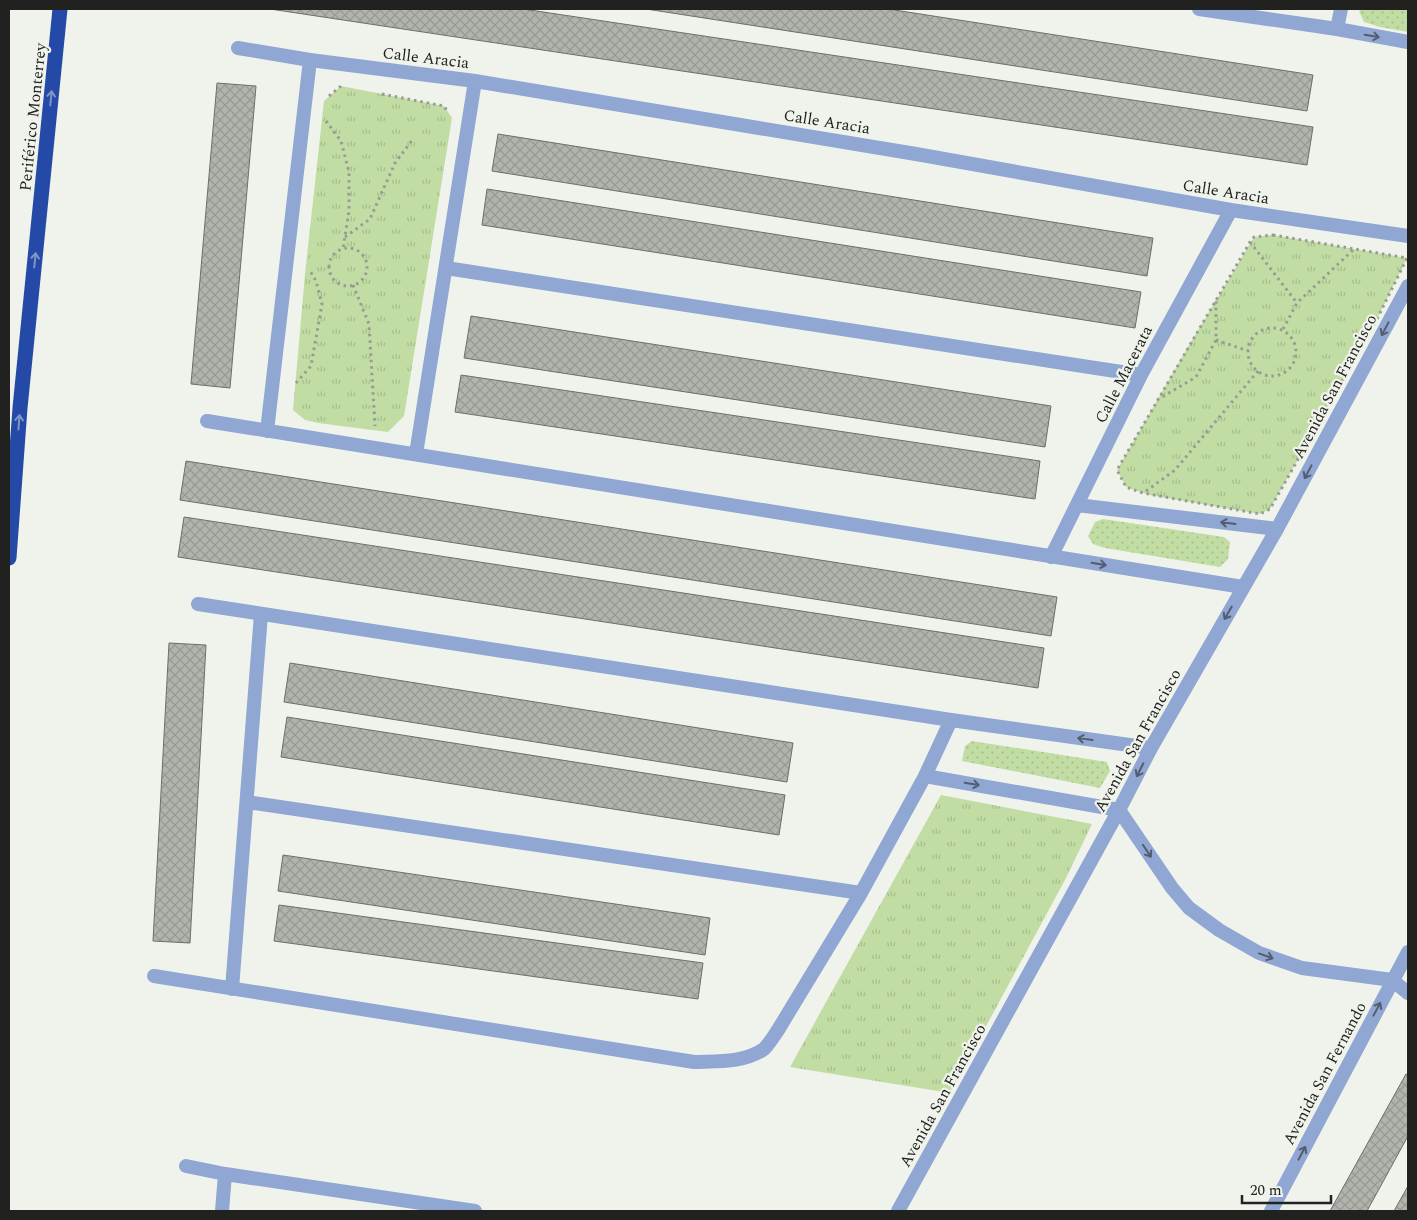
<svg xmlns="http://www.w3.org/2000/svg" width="1417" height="1220" font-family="Spectral,serif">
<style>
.grass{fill:url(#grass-dots)}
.park{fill:url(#park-tufts)}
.building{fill:url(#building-cross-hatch);stroke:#6c6f69}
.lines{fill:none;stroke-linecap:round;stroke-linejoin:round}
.path{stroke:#989b95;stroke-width:3;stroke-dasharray:2.5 4;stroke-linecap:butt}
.minor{stroke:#90a6d3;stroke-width:14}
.tertiary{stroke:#90a6d3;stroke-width:14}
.motorway{stroke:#2449a6;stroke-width:15}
.oneway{stroke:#535d70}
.oneway2{stroke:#7f96c5}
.labels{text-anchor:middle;stroke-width:4.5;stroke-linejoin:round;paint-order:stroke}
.street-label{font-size:16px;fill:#21221f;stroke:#eff3eb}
</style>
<defs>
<pattern id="grass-dots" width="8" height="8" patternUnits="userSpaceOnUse" patternTransform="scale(1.25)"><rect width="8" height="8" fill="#c1dda3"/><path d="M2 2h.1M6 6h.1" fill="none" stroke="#a6bd8c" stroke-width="1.8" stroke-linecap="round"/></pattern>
<pattern id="park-tufts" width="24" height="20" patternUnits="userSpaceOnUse" patternTransform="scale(1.25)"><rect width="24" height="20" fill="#c1dda3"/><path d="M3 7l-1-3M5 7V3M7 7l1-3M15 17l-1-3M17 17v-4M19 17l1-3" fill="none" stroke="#a6bd8c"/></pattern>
<pattern id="building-cross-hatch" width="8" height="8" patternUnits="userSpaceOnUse" patternTransform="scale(1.25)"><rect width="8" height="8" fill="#b0b4ac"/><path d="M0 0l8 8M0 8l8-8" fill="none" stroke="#979a94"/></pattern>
</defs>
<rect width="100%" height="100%" fill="#eff3eb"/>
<path class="grass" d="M1362,9H1408V32L1380,27L1364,22L1359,11Z
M1103,519L1224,537L1230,542L1228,559L1220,567L1105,548L1093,544L1088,536L1095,522Z
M972,741L1107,762L1110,771L1100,788L962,761L965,746Z"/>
<path class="park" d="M341,86L444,106L452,118L404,416L388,432L318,423L305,420L293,410L305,274L324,101Z
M1273,235L1407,258L1376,321L1270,509L1260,514L1149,495L1126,487L1117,470L1185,352L1254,237Z
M941,795L1092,824L1066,878L950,1093L790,1067Z"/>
<path class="building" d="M270,9H523L1313,127L1307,165Z
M646,9H888L1313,75L1307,111Z
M217,83L256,86L230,388L191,384Z
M498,134L1153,238L1147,276L492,171Z
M487,189L1141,292L1135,328L482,225Z
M471,316L1051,406L1045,447L464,358Z
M461,375L1040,461L1035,499L455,412Z
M186,461L1057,597L1051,636L180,500Z
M184,517L1044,648L1038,688L178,557Z
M169,643L206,645L190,943L153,941Z
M290,663L793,743L787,782L284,702Z
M287,717L785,795L779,835L281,757Z
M283,855L710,918L705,955L278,891Z
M279,905L703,963L698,999L274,941Z
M1406,1074L1408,1075V1136L1367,1211H1330Z
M1408,1186V1211H1394Z"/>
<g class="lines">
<path class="path" d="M382,94L444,106L447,111
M329,96L341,86
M326,121L341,141L349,172V211L343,249
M1273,235L1407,258L1376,321L1270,509L1260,514L1143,493L1126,487L1117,470L1250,242L1254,237Z
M345,237L370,219L395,163L413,139
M1250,242L1297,303
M329 267a19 19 0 1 1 38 0a19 19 0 1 1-38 0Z
M353,285L369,324L375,426
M1248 352a24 24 0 1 1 48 0a24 24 0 1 1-48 0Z
M1283,329L1297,303L1353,250
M1216,340L1248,351
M296,383L311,366L322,304L316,281L309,269
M1157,400L1196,377L1216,340V301
M1146,491L1175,470L1258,371"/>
<path class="minor" d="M1199,9L1337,29L1408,42
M1337,29L1341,9
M238,48L310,60L475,81L916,154L1231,210L1408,236
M446,268L1141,375
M207,421L1243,587
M267,431L310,60
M416,454L475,81
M1077,505L1277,529
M1051,557L1141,375L1231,210
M198,604L951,720L1151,748
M925,776L1119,810
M247,802L861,893
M154,976L694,1062C717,1061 744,1063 764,1049C769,1044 774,1036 778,1030L861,893L925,776L951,720
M1392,980L1408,993
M232,989L261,614
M186,1166L225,1174L475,1211
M222,1211L225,1174"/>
<path class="tertiary" d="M1119,810L1172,888L1189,908L1219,930L1259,953L1302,968L1392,980
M898,1211L1119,810L1151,748L1277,529L1408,286
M1271,1211L1408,952"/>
<path class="motorway" d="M9,558L20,408L60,9"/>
</g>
<defs><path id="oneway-shaft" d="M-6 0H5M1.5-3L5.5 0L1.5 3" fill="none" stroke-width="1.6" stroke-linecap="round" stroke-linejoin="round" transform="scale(1.25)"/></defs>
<g class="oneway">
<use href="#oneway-shaft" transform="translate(1372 36) rotate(10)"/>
<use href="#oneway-shaft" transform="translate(1385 329) rotate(118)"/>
<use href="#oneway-shaft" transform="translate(1308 472) rotate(118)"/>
<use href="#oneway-shaft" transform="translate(1228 523) rotate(-173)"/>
<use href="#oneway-shaft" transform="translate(1099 564) rotate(9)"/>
<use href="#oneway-shaft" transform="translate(1228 613) rotate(120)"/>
<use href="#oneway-shaft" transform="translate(1085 739) rotate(-172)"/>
<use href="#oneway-shaft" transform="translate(1140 770) rotate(117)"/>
<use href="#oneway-shaft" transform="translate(972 784) rotate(10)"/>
<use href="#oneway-shaft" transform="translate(1147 851) rotate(56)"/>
<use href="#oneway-shaft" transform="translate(1266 956) rotate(20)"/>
<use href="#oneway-shaft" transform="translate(1377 1009) rotate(-62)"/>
<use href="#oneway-shaft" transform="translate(1302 1153) rotate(-62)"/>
</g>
<g class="oneway2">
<use href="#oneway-shaft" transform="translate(51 98) rotate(-84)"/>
<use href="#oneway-shaft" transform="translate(35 260) rotate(-84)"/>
<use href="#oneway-shaft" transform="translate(19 422) rotate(-86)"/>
</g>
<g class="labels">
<g class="street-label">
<text transform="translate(426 57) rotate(7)" y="6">Calle Aracia</text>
<text transform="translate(32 117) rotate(-84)" y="6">Periférico Monterrey</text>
<text transform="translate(827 121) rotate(9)" y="6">Calle Aracia</text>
<text transform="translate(1226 191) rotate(9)" y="6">Calle Aracia</text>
<text transform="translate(1123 374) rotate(-63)" y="6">Calle Macerata</text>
<text transform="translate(1334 386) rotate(-62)" y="6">Avenida San Francisco</text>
<text transform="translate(1137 740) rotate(-61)" y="6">Avenida San Francisco</text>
<text transform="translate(1324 1073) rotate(-62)" y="6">Avenida San Fernando</text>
<text transform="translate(942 1095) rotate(-61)" y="6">Avenida San Francisco</text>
</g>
</g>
<rect width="1417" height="1220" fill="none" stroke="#21221f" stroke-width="20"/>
<path d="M1242 1195v8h89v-8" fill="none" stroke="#21221f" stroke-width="2.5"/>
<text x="1250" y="1195" font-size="15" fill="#21221f" stroke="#eff3eb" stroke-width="4" paint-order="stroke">20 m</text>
</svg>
